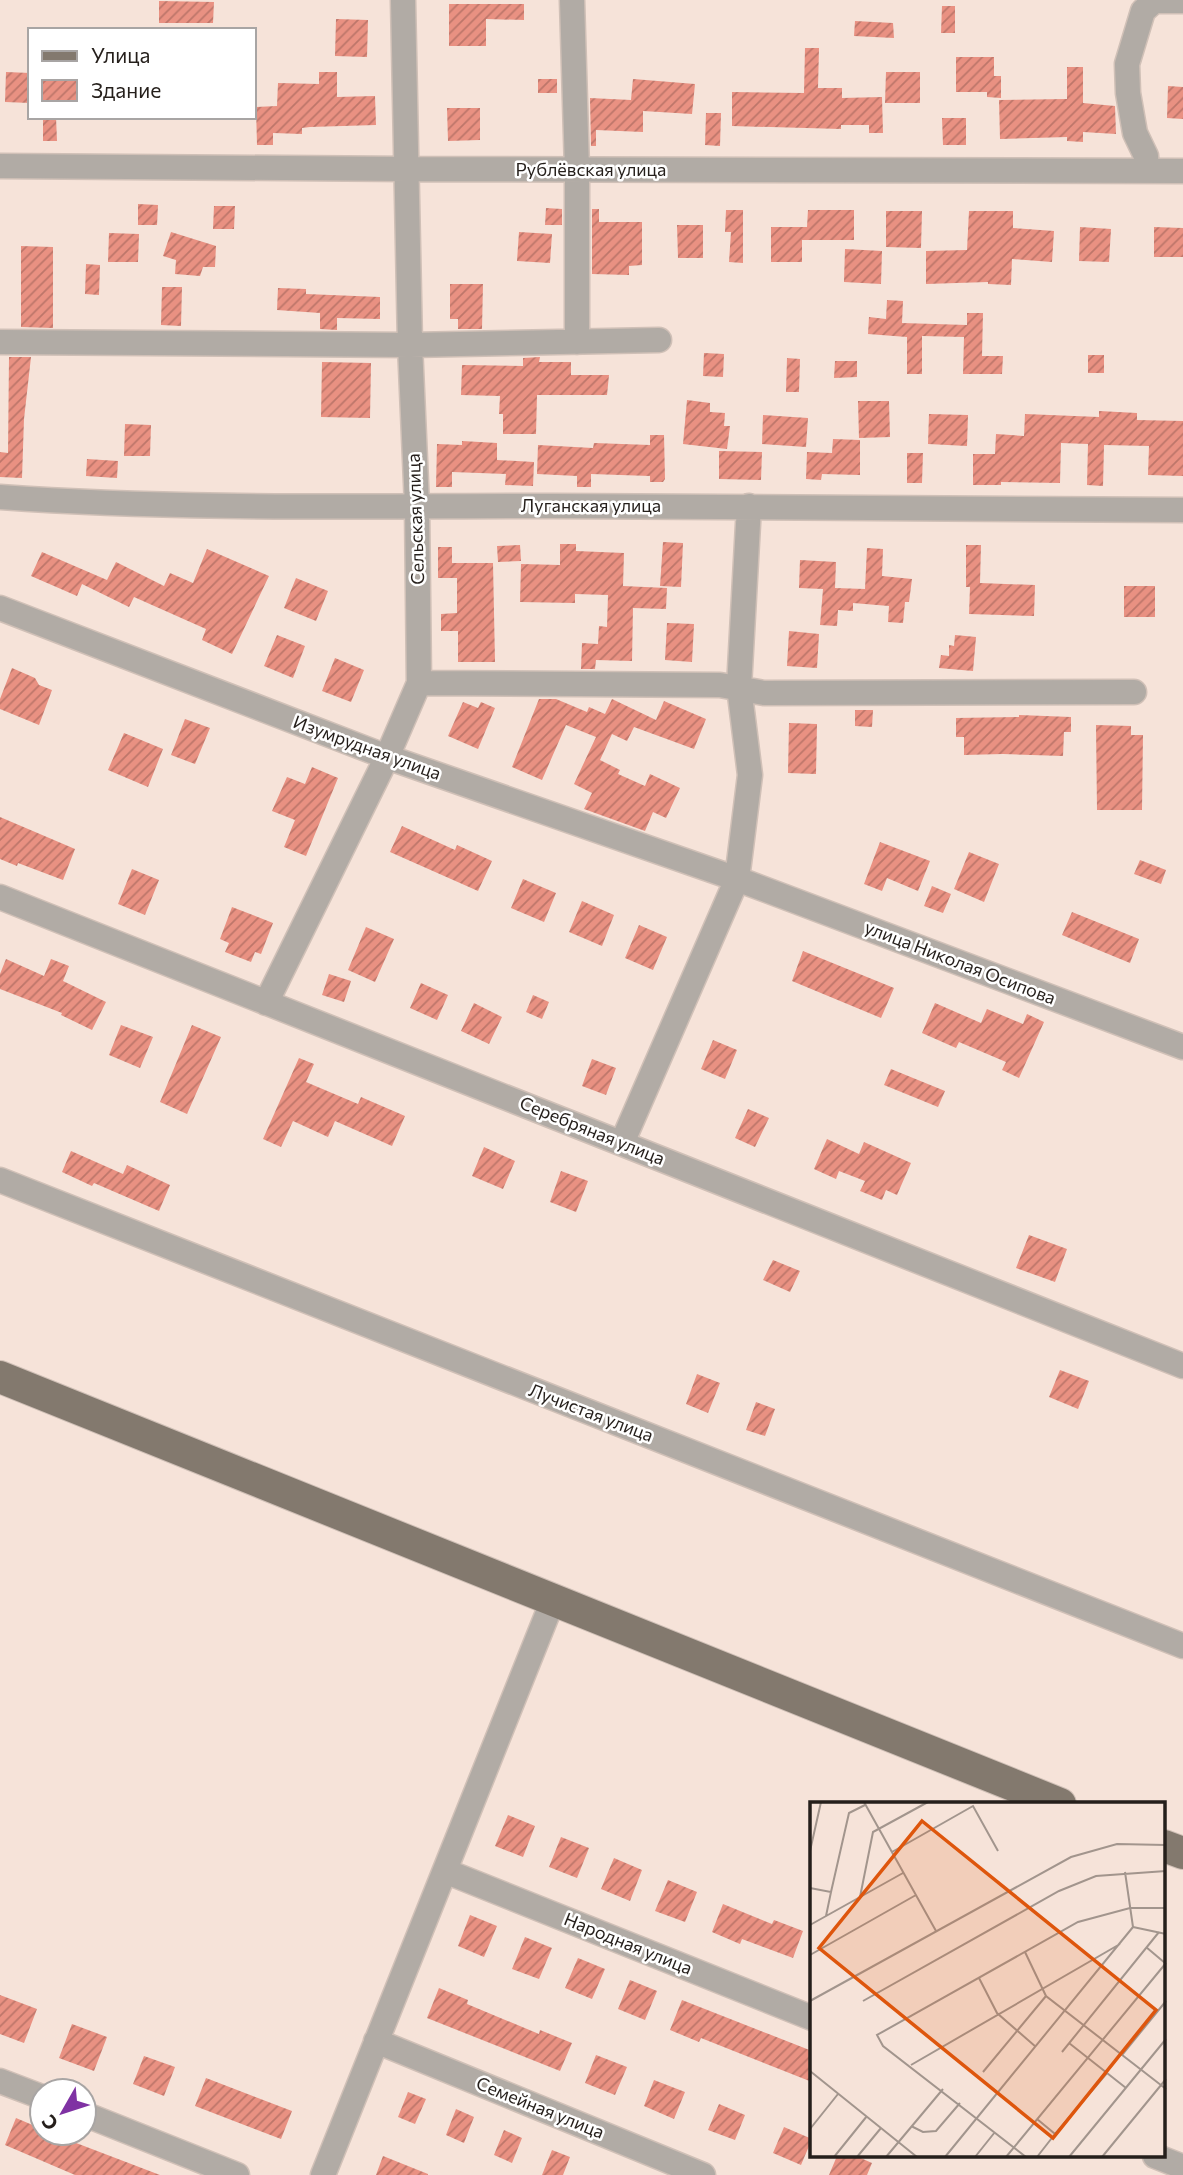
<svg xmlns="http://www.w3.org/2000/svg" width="1183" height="2175" font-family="Commissioner,sans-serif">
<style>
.building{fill:url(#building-hatch)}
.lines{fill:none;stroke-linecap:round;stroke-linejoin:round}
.minor-casing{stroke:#d0c0b7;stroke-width:27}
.major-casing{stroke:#d0c0b7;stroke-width:34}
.minor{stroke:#b1aba5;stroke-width:24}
.major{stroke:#83796e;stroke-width:32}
.labels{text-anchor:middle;stroke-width:5;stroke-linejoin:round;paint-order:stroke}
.street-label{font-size:18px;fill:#251f1b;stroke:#fff}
.inset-road{fill:none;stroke:#a2958d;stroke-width:2}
.view{fill:#de560d;fill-opacity:0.15;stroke:#de560d;stroke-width:3.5}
.inset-edge{fill:none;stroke:#251f1b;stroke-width:3.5}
</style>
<defs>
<pattern id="building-hatch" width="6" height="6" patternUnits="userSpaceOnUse" patternTransform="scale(1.75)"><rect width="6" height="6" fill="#e99182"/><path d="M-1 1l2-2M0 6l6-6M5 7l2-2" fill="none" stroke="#bd766a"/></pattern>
</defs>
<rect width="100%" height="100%" fill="#f6e3d9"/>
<path class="building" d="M159,1L214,2L213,23H159Z
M449,4H524V20L486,19V46H449Z
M942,6H955V33H941Z
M336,19L368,20L367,57L335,56Z
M855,21L893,23L894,38L854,36Z
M805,48H819L818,88H842V98L882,97L883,133H869V125H841V129L732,126V92L804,93Z
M956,57H994V76H1001V98L987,97V92H956Z
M1067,67H1083V103L1115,106L1116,134L1083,132V142L1067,141V137L1000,139L999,100L1067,99Z
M6,72L30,73V103L5,102Z
M319,72H337V97L375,96L376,125L310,127L302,128V134L273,133V145H257L256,107L277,106L278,83L319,84Z
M886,72H920V103H885Z
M538,79H557V93H538Z
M633,79L695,84L692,114L643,111V132L596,130V146H591L590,98L631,100Z
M1168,86L1183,87V119L1167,118Z
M447,108H480V140L448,141Z
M706,113H721L720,146L705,145Z
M43,117H56L57,141H43Z
M942,118H966V145H943Z
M138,204L158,205L157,225H138Z
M214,206H235L234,229H213Z
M546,208L562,209V225H545Z
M592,209H599V222H642V265L629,266V275L592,274Z
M726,210H743V263L729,262L731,232H725Z
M808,210H854V240H802V262H771V227H807Z
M886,211H922L921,248L886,247Z
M969,211H1013V228L1054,231L1052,262L1012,259L1011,285L988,284V282L926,284V251L967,250Z
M677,225H703V258H678Z
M1080,227L1111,229L1109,262L1079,261Z
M1154,227L1183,228V257H1154Z
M171,232L216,246L215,267H203L200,276L175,274L176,260L163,256Z
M519,232L552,234L550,263L517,261Z
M109,233L139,234L138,262H108Z
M21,246L53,247V328L21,327Z
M845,249L882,251L881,284L844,282Z
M86,264L100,265L99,295L85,294Z
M450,284H483L482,329H458V319H450Z
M162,287H182L181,326L161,325Z
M278,288L306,289V294L380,297V319L337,318V330L320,329V313L277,310Z
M887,300L903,301L902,323L967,325V313H983L982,356H1003L1002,374H963L964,337L922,336V374H907V337L868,334L869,317L886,319Z
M704,353L724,354L723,377L703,376Z
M1088,355H1104V373H1088Z
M9,357H31L24,419L22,478L0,477V452L8,453Z
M540,357L539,362H571V375H609L607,395H537L536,434H503V414H499L500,396L461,395L462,365L523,366V358Z
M787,358L800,359L799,392H786Z
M835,361H857V377L834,378Z
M322,362L371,363L370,418L321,417Z
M687,400L710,403V412L725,413L724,426H730L727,449L683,444Z
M858,401H889L890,437L859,438Z
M1099,411L1137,413V420L1183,421V476L1148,475L1149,446L1104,445L1103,486L1087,485L1088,444L1061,443L1060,483L1001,482V485H973V454H995L996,434L1024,436L1025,414L1099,417Z
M929,414L968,415L967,446L928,444Z
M763,415L808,418L806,447L762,444Z
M125,424L151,425L150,456H124Z
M650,435H664L665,479L663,482H650V476L591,474V487H577V476L537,474L538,445L593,448L594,443L650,445Z
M833,439L860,440V475L822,474L821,480L806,479L807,452L832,453Z
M462,441L497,443V460L534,462L533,486L505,485L506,474L452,472V487H436L437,444L462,445Z
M719,451L762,452L761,480L719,479Z
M907,453H923L922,483H907Z
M87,459L118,461L117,478L86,476Z
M663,542L683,543L681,587L660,586Z
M560,544H576V551L624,553L623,586L667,588L666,609L633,608L632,661L596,660L595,669H581L582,643L598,644L599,626L607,627L608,595L575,594V603L520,602L521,564L560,565Z
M520,545L521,561L498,562L497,546Z
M966,545H981L980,583L1035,585L1034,616L969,614L970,587H966Z
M438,547H452V563H493L495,662H458V631H441V614L457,613V578H438Z
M867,548L883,549L882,576L912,579L909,602H905L903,623L888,622L889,606L853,603V611L838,610L837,626L820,625L823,589L799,588L800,560L836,562L835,588L865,589Z
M207,549L269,576L232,654L202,640L206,629L134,597L129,607L82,584L77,596L31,576L42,552L107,580L116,562L164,586L170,573L193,583Z
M296,578L328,591L316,621L284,608Z
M1124,586H1155V617H1124Z
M667,623L694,624L692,662L665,660Z
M789,631L819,634L817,668L787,666Z
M277,635L305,646L293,678L264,666Z
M955,635L976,637L973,671L939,668L941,655L949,656V645L954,646Z
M335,658L364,670L351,702L322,691Z
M12,668L35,678L39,685L52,690L39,725L0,709V699Z
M539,699H556L587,712L589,707L605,714L612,699L656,720L664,701L706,719L694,749L634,727L627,741L612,734L600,760L620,770L618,774L645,786L650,774L680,788L666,818L653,812L645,831L584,809L592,793L574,784L596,737L566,725L542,780L512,767Z
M463,702L478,708L481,702L495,708L478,749L448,736Z
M855,710H873L872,727L855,726Z
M1019,715L1071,717V732H1064L1063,756L1003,754L964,755V737H956V718L1019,717Z
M185,719L210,728L195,764L171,755Z
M789,723L817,724L816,774L788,773Z
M1096,725L1131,726V735H1143L1142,810H1097Z
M124,733L163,749L148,787L108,770Z
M312,767L338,778L306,856L284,847L295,820L272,811L287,777L305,784Z
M0,817L75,849L63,880L18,863L17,866L0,859Z
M402,826L455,850L457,845L492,861L478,891L390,852Z
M880,842L930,861L918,891L887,878L882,891L864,884Z
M969,852L999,864L984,902L954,889Z
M1140,860L1166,870L1161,884L1134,874Z
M132,869L159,880L145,915L118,904Z
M523,879L556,893L544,922L511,908Z
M932,886L951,894L943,913L924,906Z
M582,901L614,915L602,946L569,932Z
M232,907L273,923L261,954L255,952L251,962L225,952L229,943L220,939Z
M1072,912L1139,939L1130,963L1062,935Z
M639,925L667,937L653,970L625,958Z
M366,927L394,939L375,982L348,970Z
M803,951L894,988L881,1018L792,981Z
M6,959L44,976L51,959L69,966L63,981L106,1002L92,1030L61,1015L62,1013L0,989V974Z
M329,974L351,981L344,1002L322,995Z
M421,983L448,995L437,1020L410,1008Z
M533,995L549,1002L542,1019L526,1012Z
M474,1003L502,1017L489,1044L461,1031Z
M935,1003L981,1023L987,1009L1023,1024L1027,1014L1044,1022L1019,1078L1002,1070L1006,1062L959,1042L956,1048L922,1033Z
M121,1025L153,1037L140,1068L109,1055Z
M192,1025L221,1037L187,1114L160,1102Z
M713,1040L737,1050L725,1079L701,1069Z
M299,1058L314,1064L306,1082L358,1104L361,1097L405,1116L392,1146L335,1121L328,1137L293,1121L281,1147L263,1139Z
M592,1059L616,1068L606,1095L582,1086Z
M891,1069L945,1091L938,1107L884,1085Z
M748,1109L769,1118L755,1147L735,1138Z
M827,1139L859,1154L864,1142L911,1163L897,1195L886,1190L882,1200L860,1191L865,1181L839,1171L836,1179L814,1169Z
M484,1147L515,1161L503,1189L472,1176Z
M71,1151L123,1174L127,1165L170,1185L159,1211L94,1183L92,1186L62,1172Z
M561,1171L588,1181L576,1212L550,1202Z
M1029,1235L1067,1249L1055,1282L1016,1268Z
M773,1260L800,1271L790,1292L763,1280Z
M1060,1370L1089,1381L1078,1409L1049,1397Z
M697,1374L720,1383L708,1413L686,1404Z
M756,1402L775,1409L765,1436L746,1430Z
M508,1815L535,1826L523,1857L495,1846Z
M561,1837L589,1848L577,1878L549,1867Z
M614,1858L642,1870L630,1901L601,1889Z
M668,1880L697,1892L685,1922L655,1911Z
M723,1904L772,1924L774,1920L803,1931L793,1958L742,1939L740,1944L712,1932Z
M470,1915L497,1926L484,1957L458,1946Z
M525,1937L552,1948L539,1979L512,1969Z
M578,1958L605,1969L592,1999L565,1988Z
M630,1980L657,1991L645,2020L618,2009Z
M439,1988L468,2000L467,2004L539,2034L540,2030L572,2043L560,2071L427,2018Z
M0,1995L37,2009L24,2043L0,2034Z
M682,2000L812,2051V2082L701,2038L699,2042L670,2030Z
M72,2024L107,2037L94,2071L59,2058Z
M596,2055L627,2067L615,2095L585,2083Z
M144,2056L175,2067L164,2096L133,2084Z
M206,2078L292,2111L281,2139L195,2106Z
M654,2080L685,2092L674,2119L644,2106Z
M408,2092L426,2099L415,2124L398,2117Z
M719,2104L745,2115L735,2140L708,2130Z
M456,2109L474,2117L464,2143L446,2135Z
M16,2118L42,2129V2133H50L160,2175H75L5,2145Z
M784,2127L812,2139L801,2165L773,2153Z
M504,2130L522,2138L512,2163L494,2155Z
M552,2150L570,2157L563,2175H542Z
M383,2156L428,2174V2175H376Z
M837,2156H856L872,2163L867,2175H829Z"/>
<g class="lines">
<g class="minor-casing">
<path id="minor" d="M572,0L577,170V342
M0,166L407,169L1183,171
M1147,171L1146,156L1135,133L1128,93L1127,64L1143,11L1154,1H1183
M0,342L410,345L659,340
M0,497C184,510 368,506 553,506C763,506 973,508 1183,510
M0,608L387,757L737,879L1183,1047
M419,683L720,685L764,693L1134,692
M0,897L1183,1366
M266,1003L387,757L419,683L417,506L410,345L403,0
M622,1143L737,879L750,775L739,687L749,506
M0,1180L1183,1646
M445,1871L812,2018
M376,2041L703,2175
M0,2081L42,2097
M84,2114L237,2175
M1155,2156L1183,2167
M323,2175L553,1600"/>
</g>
<g class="major-casing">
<path id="major" d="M0,1377L1060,1804
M1164,1846L1183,1853"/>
</g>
<use href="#minor" class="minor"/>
<use href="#major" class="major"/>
</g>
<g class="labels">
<g class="street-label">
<text x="591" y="176">Рублёвская улица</text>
<text x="591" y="512">Луганская улица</text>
<text transform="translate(416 519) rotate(-92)" y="6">Сельская улица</text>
<text transform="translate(367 748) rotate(20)" y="6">Изумрудная улица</text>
<text transform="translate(960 963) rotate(21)" y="6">улица Николая Осипова</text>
<text transform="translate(592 1131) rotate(22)" y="6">Серебряная улица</text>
<text transform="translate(591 1413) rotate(21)" y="6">Лучистая улица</text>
<text transform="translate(628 1944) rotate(22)" y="6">Народная улица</text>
<text transform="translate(540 2108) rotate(22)" y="6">Семейная улица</text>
</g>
</g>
<g transform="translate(810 1802)">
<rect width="355" height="355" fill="#f6e3d9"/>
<path class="inset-road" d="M54,0L126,129M0,49L11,0M82,50L163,4L188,49M315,70L323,125M0,86L21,90L16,114M21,90L39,11L55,3M50,95L63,30L118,0M0,123L93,71M323,125L356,132M336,145L355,161M215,150L236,194L356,287M0,153L106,93M169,176L187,211L226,245M0,199L261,55L307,42L356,43M53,199L249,89L286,74L356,69M259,241L316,286M252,250L349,130M312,253L356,199M101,263L310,142M0,269L107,355M173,270L236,194M101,324L113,330L126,329L150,301M0,327L28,292M245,332L297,271M24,355L57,314M47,355L71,326M76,355L133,287M135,355L323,125M165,355L185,330M196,355L356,161M216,355L73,244L67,233L268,120L320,106H356M227,355L245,332L227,317M259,355L356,237M292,355L356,277"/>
<path class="view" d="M112,19L346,208L243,336L9,146Z"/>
<rect width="355" height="355" class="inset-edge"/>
</g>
<rect x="28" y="28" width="228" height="91" fill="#ffffff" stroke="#a8a5a4" stroke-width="2"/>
<rect x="42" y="51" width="35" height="10" fill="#83796e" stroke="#a8a5a4" stroke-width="2"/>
<text x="91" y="63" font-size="21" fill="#251f1b">Улица</text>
<rect x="42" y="80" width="35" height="21" fill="url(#building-hatch)" stroke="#a8a5a4" stroke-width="2"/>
<text x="91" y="98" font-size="21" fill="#251f1b">Здание</text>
<g transform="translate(63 2112) rotate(231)"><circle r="33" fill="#ffffff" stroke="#a8a5a4" stroke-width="2"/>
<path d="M0-5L12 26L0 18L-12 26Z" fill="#7f32a3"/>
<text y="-10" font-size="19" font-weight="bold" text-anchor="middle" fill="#251f1b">С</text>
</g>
</svg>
